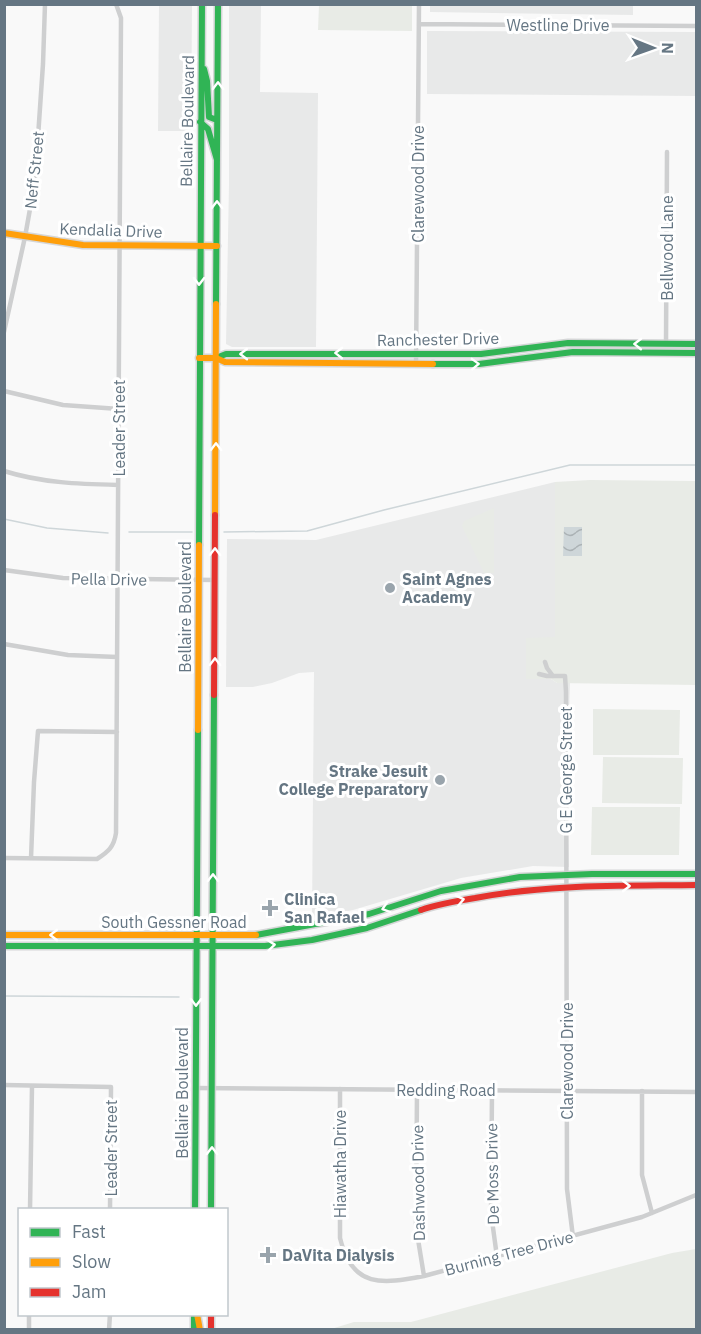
<svg xmlns="http://www.w3.org/2000/svg" width="701" height="1334" font-family="'IBM Plex Sans',sans-serif">
<style>
.built{fill:#e8e9e9}
.green{fill:#e8ebe6}
.water{fill:url(#water-waves)}
.lines{fill:none;stroke-linecap:round;stroke-linejoin:round}
.stream{stroke:#ced6d9;stroke-width:1.5}
.fast-casing{stroke:#d5d6d7;stroke-width:9}
.slow-casing{stroke:#d5d6d7;stroke-width:9}
.jam-casing{stroke:#d5d6d7;stroke-width:9}
.street{stroke:#cecfd0;stroke-width:4.5}
.fast{stroke:#30b455;stroke-width:6}
.slow{stroke:#ff9f0a;stroke-width:6}
.jam{stroke:#e5322d;stroke-width:6}
.oneway{stroke:#fff}
.poi-dot{fill:#99a4ac;stroke:#fff;stroke-width:2}
.labels{text-anchor:middle;stroke-width:6;stroke-linejoin:round;paint-order:stroke}
.street-label{font-size:16px;fill:#657683;stroke:#fff}
.poi-label{font-size:16px;font-weight:bold;fill:#657683;stroke:#fff;text-anchor:start}
</style>
<defs>
<pattern id="water-waves" width="16" height="10" patternUnits="userSpaceOnUse" patternTransform="scale(1.5)"><rect width="16" height="10" fill="#ced6d9"/><path d="M0 5q4-4 8 0t8 0" fill="none" stroke="#abb2b5"/></pattern>
</defs>
<rect width="100%" height="100%" fill="#f9f9f9"/>
<path class="built" d="M159,5H192L191,131H158Z
M229,5H261L260,92L318,93L316,347H232L226,344L229,184Z
M430,5H633V15L430,12Z
M427,31L696,32V96L427,94Z
M555,482V638L526,678L551,679L557,683H570L567,775L569,867L533,866L461,878L353,910L312,919L314,672L299,673L272,683L253,687H226L227,539L316,540Z"/>
<path class="green" d="M319,5H412V31L318,30Z
M590,480L696,481V685L557,683L551,679H526V638L555,637V482Z
M494,508V573H484L462,526L464,521Z
M593,709L680,710L679,755H593Z
M603,757L683,758L682,804L602,803Z
M592,807H680L679,855H591Z
M696,1249V1329H331L354,1322H411L672,1253Z"/>
<path class="water" d="M564,527H582V556H563Z"/>
<g class="lines">
<path class="stream" d="M4,519L47,528L108,533
M129,532H192
M224,532L307,531L384,510L570,465H696
M4,996L179,997"/>
<g class="fast-casing">
<path id="fast" d="M204,69L207,81L209,117L217,120
M200,122L208,129L217,160
M216,304L218,4
M216,358L226,354H481L568,343L696,344
M433,364H479L573,352L696,353
M199,545L202,4
M256,935L369,914L441,891L520,877L592,874H696
M4,946H265L312,940L367,928L421,910
M195,1210L198,730
M211,1210L214,695
M194,1314V1330"/>
</g>
<g class="slow-casing">
<path id="slow" d="M4,233L83,245L217,246
M199,358H216L225,362L433,364
M215,515L216,304
M198,730L199,545
M4,935H256
M197,1314L200,1330"/>
</g>
<g class="jam-casing">
<path id="jam" d="M214,695L215,515
M421,910C438,904 456,901 475,898C548,884 622,886 696,885
M211,1314V1330"/>
</g>
<path class="street" d="M419,24L696,26
M4,332L25,237L35,181L43,64L45,4
M666,344L667,152
M416,364L419,4
M4,391L63,405L119,409
M4,471C42,483 80,484 118,485
M4,570L63,578L215,580
M4,644L68,655L117,657
M545,662L547,668L553,676
M539,674L547,676H565L566,692L567,1189L573,1237
M4,858L97,859C108,852 114,847 116,833L121,18L116,4
M31,858L34,782L38,731L117,732
M4,1085L111,1087L110,1210
M195,1088L696,1092
M340,1089V1238C352,1289 383,1284 424,1276L642,1217L696,1195
M417,1090L416,1227L424,1276
M492,1090L491,1213L497,1257
M642,1091V1175L652,1213
M30,1210L32,1086
M29,1330V1314
M109,1330L110,1314"/>
<use href="#fast" class="fast"/>
<use href="#slow" class="slow"/>
<use href="#jam" class="jam"/>
</g>
<defs><path id="oneway-chevron" d="M-2-3.5L2.5 0L-2 3.5" fill="none" stroke-width="1.6" stroke-linecap="round" stroke-linejoin="round" transform="scale(1.5)"/></defs>
<g class="oneway">
<use href="#oneway-chevron" transform="translate(218 86) rotate(-90)"/>
<use href="#oneway-chevron" transform="translate(217 205) rotate(-90)"/>
<use href="#oneway-chevron" transform="translate(199 281) rotate(90)"/>
<use href="#oneway-chevron" transform="translate(638 344) rotate(-179)"/>
<use href="#oneway-chevron" transform="translate(339 353) rotate(-179)"/>
<use href="#oneway-chevron" transform="translate(244 354) rotate(180)"/>
<use href="#oneway-chevron" transform="translate(475 364) rotate(-2)"/>
<use href="#oneway-chevron" transform="translate(216 447) rotate(-90)"/>
<use href="#oneway-chevron" transform="translate(215 552) rotate(-90)"/>
<use href="#oneway-chevron" transform="translate(215 662) rotate(-90)"/>
<use href="#oneway-chevron" transform="translate(213 878) rotate(-90)"/>
<use href="#oneway-chevron" transform="translate(626 886)"/>
<use href="#oneway-chevron" transform="translate(460 900) rotate(-13)"/>
<use href="#oneway-chevron" transform="translate(386 908) rotate(162)"/>
<use href="#oneway-chevron" transform="translate(54 935) rotate(-180)"/>
<use href="#oneway-chevron" transform="translate(271 945) rotate(-6)"/>
<use href="#oneway-chevron" transform="translate(196 1002) rotate(90)"/>
<use href="#oneway-chevron" transform="translate(212 1151) rotate(-90)"/>
</g>
<g class="poi-dot">
<circle cx="390" cy="588" r="6"/>
<circle cx="440" cy="780" r="6"/>
<path d="M267 899h6v6h6v6h-6v6h-6v-6h-6v-6h6z"/>
<path d="M265 1246h6v6h6v6h-6v6h-6v-6h-6v-6h6z"/>
</g>
<g class="labels">
<g class="street-label">
<text x="558" y="31">Westline Drive</text>
<text transform="translate(187 121) rotate(-89)" y="6">Bellaire Boulevard</text>
<text transform="translate(34 170) rotate(-84)" y="6">Neff Street</text>
<text transform="translate(418 184) rotate(-90)" y="6">Clarewood Drive</text>
<text transform="translate(111 230) rotate(2)" y="6">Kendalia Drive</text>
<text transform="translate(667 248) rotate(-90)" y="6">Bellwood Lane</text>
<text transform="translate(438 339) rotate(-1)" y="6">Ranchester Drive</text>
<text transform="translate(119 428) rotate(-90)" y="6">Leader Street</text>
<text transform="translate(109 579) rotate(1)" y="6">Pella Drive</text>
<text transform="translate(185 607) rotate(-90)" y="6">Bellaire Boulevard</text>
<text transform="translate(566 770) rotate(-90)" y="6">G E George Street</text>
<text x="174" y="928">South Gessner Road</text>
<text transform="translate(567 1061) rotate(-90)" y="6">Clarewood Drive</text>
<text x="446" y="1096">Redding Road</text>
<text transform="translate(182 1093) rotate(-90)" y="6">Bellaire Boulevard</text>
<text transform="translate(111 1148) rotate(-90)" y="6">Leader Street</text>
<text transform="translate(340 1164) rotate(-90)" y="6">Hiawatha Drive</text>
<text transform="translate(492 1174) rotate(-91)" y="6">De Moss Drive</text>
<text transform="translate(418 1183) rotate(-91)" y="6">Dashwood Drive</text>
<text transform="translate(509 1253) rotate(-15)" y="6">Burning Tree Drive</text>
</g>
<g class="poi-label">
<text x="402" y="585">Saint Agnes<tspan x="402" dy="18">Academy</tspan></text>
<text x="428" y="777" text-anchor="end">Strake Jesuit<tspan x="428" dy="18">College Preparatory</tspan></text>
<text x="284" y="905">Clinica<tspan x="284" dy="18">San Rafael</tspan></text>
<text x="282" y="1261">DaVita Dialysis</text>
</g>
</g>
<rect width="701" height="1334" fill="none" stroke="#657683" stroke-width="12"/>
<rect x="18" y="1208" width="210" height="108" fill="#ffffff" stroke="#c1c8cd" stroke-width="1.5"/>
<rect x="30" y="1228" width="30" height="9" fill="#30b455" stroke="#c1c8cd" stroke-width="1.5"/>
<text x="72" y="1238" font-size="18" fill="#657683">Fast</text>
<rect x="30" y="1258" width="30" height="9" fill="#ff9f0a" stroke="#c1c8cd" stroke-width="1.5"/>
<text x="72" y="1268" font-size="18" fill="#657683">Slow</text>
<rect x="30" y="1288" width="30" height="9" fill="#e5322d" stroke="#c1c8cd" stroke-width="1.5"/>
<text x="72" y="1298" font-size="18" fill="#657683">Jam</text>
<g transform="translate(653 48) rotate(91)" stroke="#ffffff" stroke-width="4.5" paint-order="stroke">
<path d="M0-4.5L10 22L0 15L-10 22Z" fill="#657683"/>
<text y="-9" font-size="16" font-weight="bold" text-anchor="middle" fill="#657683">N</text>
</g>
</svg>
